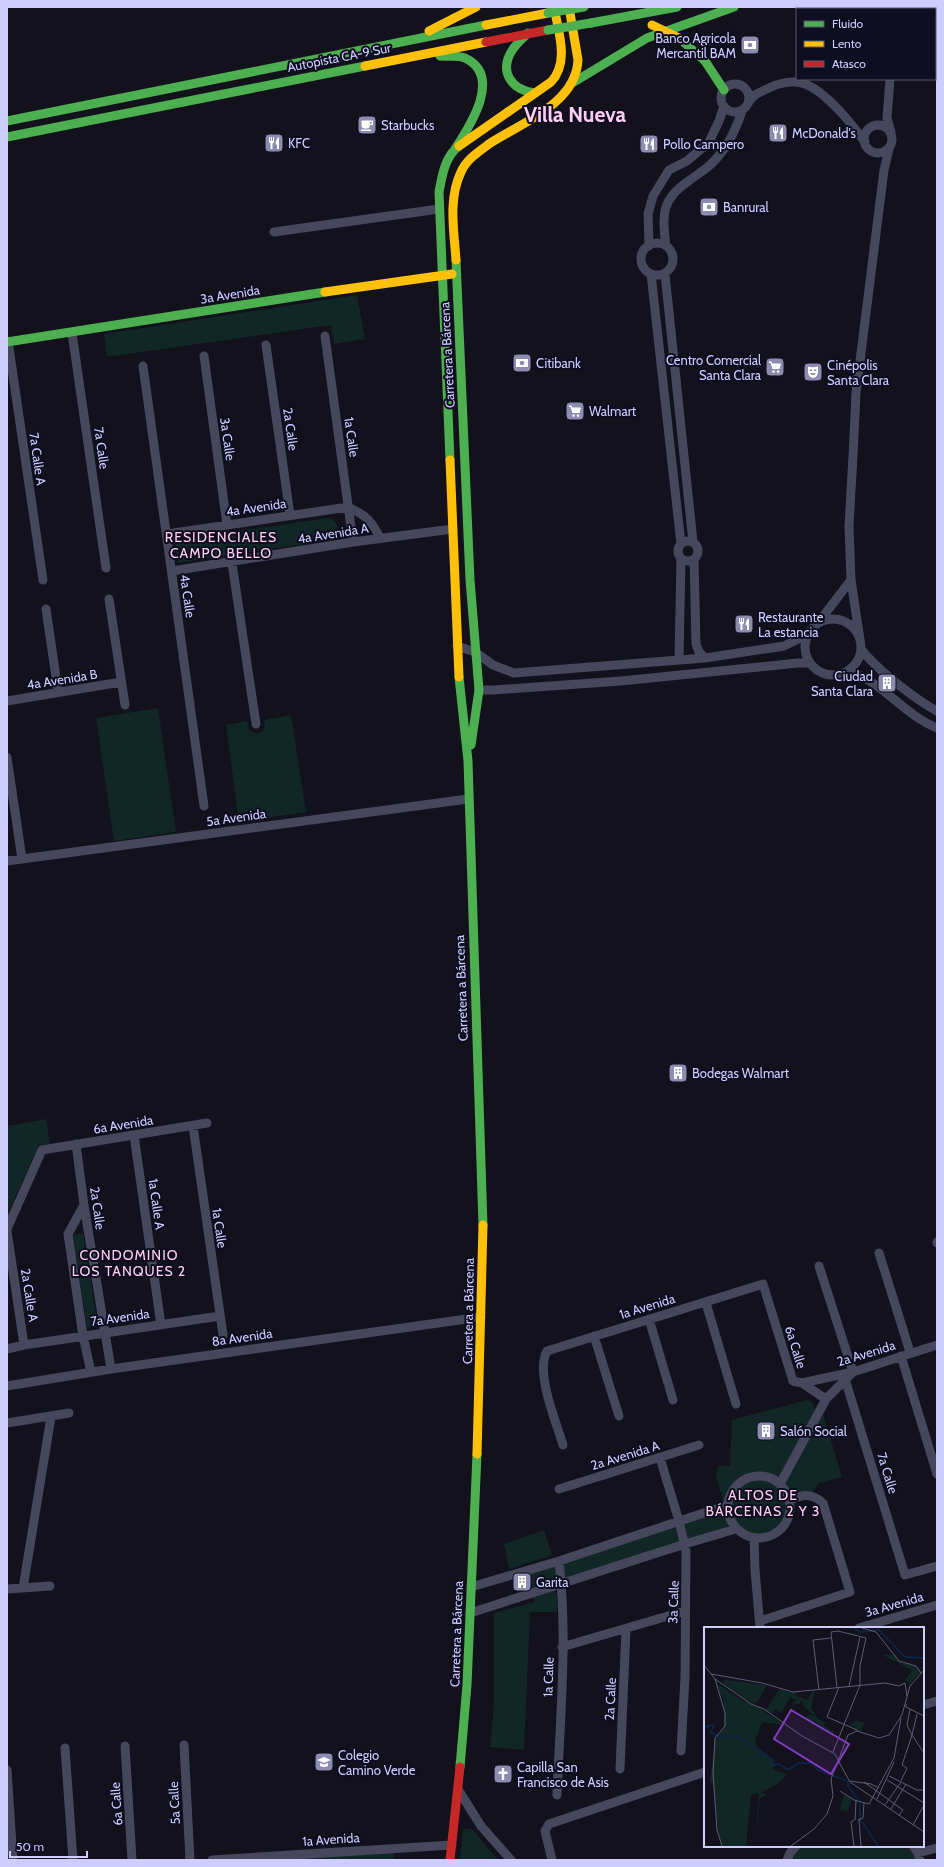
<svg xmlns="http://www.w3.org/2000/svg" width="944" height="1867" font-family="Cabin,sans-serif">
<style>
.green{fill:#102726}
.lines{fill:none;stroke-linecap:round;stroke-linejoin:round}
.street{stroke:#46475d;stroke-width:9}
.fast{stroke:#4caf50;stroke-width:9}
.slow{stroke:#ffc107;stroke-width:9}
.jam{stroke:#c62828;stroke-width:9}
.fast-bridge{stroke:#4caf50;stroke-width:9}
.slow-bridge{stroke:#ffc107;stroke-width:9}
.labels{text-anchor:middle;stroke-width:4;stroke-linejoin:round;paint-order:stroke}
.poi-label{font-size:13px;fill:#cfccff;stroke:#0f0d20;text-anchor:start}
.street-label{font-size:13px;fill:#cfccff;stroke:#0f0d20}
.neighbourhood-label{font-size:14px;letter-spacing:1px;fill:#ffcef0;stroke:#0f0d20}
.town-label{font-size:21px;font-weight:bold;fill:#ffcef0;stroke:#0f0d20}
.inset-river{fill:none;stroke:#0d2341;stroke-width:2}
.inset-road{fill:none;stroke:#5e5c77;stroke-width:1}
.view{fill:#833cc5;fill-opacity:0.15;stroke:#833cc5;stroke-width:2}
.inset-edge{fill:none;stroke:#cfccff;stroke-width:2}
</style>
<rect width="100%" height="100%" fill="#12111c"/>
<path class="green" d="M357,295L365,339L334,344L331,325L107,357L104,334Z
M328,518C336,520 340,526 337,534L329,540L178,563L175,540Z
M158,708L176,832L114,841L96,718Z
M291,715L306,812L239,822L226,725L247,721L249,730L257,734L265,729L264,720Z
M46,1119L50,1144L39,1145L7,1215V1126Z
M83,1233L98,1326L87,1328L73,1235Z
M807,1400L813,1403L816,1412L779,1480C756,1469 732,1475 727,1503L724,1505L716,1476L718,1466H730L732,1420Z
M823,1414L842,1477L819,1483L812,1493L791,1498L783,1484Z
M761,1476C813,1489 788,1560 736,1529L533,1592L526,1571L728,1505C732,1487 743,1477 761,1476Z
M544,1530L552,1555L509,1569L504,1544Z
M554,1590L557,1595V1612H530L524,1750L490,1747L494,1703V1613L535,1602L533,1596Z
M463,1829H472L498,1860H460Z
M796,1846H913L920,1860H787Z
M393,1848L394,1860H212Z"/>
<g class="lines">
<path class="street" d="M892,7V9
M890,79L887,118L891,132
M721 98a14 14 0 1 1 28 0a14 14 0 1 1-28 0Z
M749,102C753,94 761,92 769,88C780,83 793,80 805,84C826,92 852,124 865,142
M864 139a14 14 0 1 1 28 0a14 14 0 1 1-28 0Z
M274,232L439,209
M641 259a16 16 0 1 1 32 0a16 16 0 1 1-32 0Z
M649,246L648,214L653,196L669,170L687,161L709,142L719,121L724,106
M666,246C662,214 661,199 690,180C698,174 708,168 714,161C728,147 736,129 742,111
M651,274L681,544
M665,274L693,542
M72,333L106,568
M325,336L353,542
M8,341L43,580
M266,345L290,515
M204,356L227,525
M143,366L204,806
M348,507C367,516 371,520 380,538
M167,534L348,507
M678 551a10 10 0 1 1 20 0a10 10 0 1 1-20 0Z
M694,559L696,644L699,652L705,658
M232,563L256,724
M172,571L353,542L453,529
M109,599L125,705
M46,609L58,691
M805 647a28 28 0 1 1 56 0a28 28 0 1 1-56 0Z
M818,623L851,580
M860,640L851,580L849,526L853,456L856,393L884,170L889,149
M457,646L475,652L493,665L514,673L705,658L784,646L807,635
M861,649C875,668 916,700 937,711
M679,660L681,558
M849,671C884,683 904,715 937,728
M479,690H493L621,681L798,663H809
M7,701L121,682
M7,757L22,859
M7,861L468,799
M193,1126L223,1335
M134,1135L161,1325
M76,1144L84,1205L111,1369
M84,1205L68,1234L83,1336L91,1372
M7,1229L42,1150L207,1123
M7,1231L24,1345L7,1349
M937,1242V1243
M879,1253L910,1352
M706,1303L736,1404
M649,1319L673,1400
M594,1336L619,1416
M24,1345L220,1316
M901,1356L937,1474
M845,1379L905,1575L937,1566
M802,1383L853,1372L937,1345
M7,1386L111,1369L481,1317
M7,1423L69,1413
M563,1445C556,1421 535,1373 547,1351L763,1284L793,1381L802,1383L826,1399
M660,1458L679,1521L686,1551L685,1677L681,1751
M728 1507a31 31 0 1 1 62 0a31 31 0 1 1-62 0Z
M780,1484L826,1399L853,1372L819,1266
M559,1489L699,1445
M754,1538L755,1570L760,1628
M471,1587L559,1561L728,1505
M23,1588L51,1417
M7,1589L50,1586
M470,1613L685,1544L736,1529
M760,1621L850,1592L823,1503C812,1493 802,1494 789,1501
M859,1628L937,1605
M562,1647L685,1611
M923,1705L937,1701
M184,1745L190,1860
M125,1746L132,1860
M65,1748L73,1860
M620,1769L626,1629
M7,1770L13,1860
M459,1791L481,1826L511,1860
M557,1795C560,1717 568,1638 559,1561
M913,1846L918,1853L920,1860
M918,1853L937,1848
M212,1860L452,1845
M552,1860L545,1831L549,1824L705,1772
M787,1860L790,1853L796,1846"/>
<path class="fast" d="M591,23L677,7
M528,33C523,38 517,43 513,49C498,71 511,90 535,93
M679,38L705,61L724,90
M440,56C448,57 457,55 465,58C503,76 470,126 455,149
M574,82L647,38L734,7
M7,121L486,25
M7,137L365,66
M456,260L470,580L479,690L471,745
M7,342L325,292
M450,460L439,192C442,176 445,156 459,146
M459,677L468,761L483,1225
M460,1767L467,1685L477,1454"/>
<path class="slow" d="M486,25L548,13
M429,31L476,7
M365,66L486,42
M459,146L551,82C570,62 558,31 554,7
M456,260C454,231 448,199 461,172C466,160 478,152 489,144C521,123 576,104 578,60L569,7
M325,292L452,274
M450,460L459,677
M477,1454L483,1225"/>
<path class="jam" d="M486,42L548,30
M450,1860L460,1767"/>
<path class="fast-bridge" d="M548,13L584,7
M548,30L591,23"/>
<path class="slow-bridge" d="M652,25L679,38"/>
</g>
<defs>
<g id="bank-square" transform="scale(1)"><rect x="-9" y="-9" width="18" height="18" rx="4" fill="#8d8bb0" stroke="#0f0d20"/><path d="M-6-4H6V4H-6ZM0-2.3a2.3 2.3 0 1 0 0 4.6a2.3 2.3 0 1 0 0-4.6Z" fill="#fff"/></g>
<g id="cafe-square" transform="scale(1)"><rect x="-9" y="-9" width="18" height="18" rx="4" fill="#8d8bb0" stroke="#0f0d20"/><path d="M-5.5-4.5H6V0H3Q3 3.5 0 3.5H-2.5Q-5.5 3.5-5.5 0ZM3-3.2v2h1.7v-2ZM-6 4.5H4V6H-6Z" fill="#fff"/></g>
<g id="restaurant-square" transform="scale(1)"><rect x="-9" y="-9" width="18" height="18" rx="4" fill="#8d8bb0" stroke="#0f0d20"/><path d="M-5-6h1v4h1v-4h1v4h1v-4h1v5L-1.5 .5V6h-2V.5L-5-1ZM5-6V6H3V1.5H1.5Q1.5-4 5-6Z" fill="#fff"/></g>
<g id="supermarket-square" transform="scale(1)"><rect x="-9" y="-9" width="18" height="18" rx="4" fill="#8d8bb0" stroke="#0f0d20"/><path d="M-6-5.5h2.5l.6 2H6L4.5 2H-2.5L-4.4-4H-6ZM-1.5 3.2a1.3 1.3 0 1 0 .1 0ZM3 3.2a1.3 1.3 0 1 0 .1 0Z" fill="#fff"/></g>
<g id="theatre-square" transform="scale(1)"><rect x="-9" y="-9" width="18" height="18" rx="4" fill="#8d8bb0" stroke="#0f0d20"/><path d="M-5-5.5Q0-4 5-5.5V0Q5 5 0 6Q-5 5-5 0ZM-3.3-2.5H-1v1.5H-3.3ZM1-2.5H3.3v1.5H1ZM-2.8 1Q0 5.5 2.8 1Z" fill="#fff"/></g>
<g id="building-square" transform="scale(1)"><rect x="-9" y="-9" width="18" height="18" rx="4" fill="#8d8bb0" stroke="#0f0d20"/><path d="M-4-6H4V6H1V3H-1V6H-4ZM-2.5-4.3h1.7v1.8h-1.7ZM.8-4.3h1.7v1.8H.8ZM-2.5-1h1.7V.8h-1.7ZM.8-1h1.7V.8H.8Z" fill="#fff"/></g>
<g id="school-square" transform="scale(1)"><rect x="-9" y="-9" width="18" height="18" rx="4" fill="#8d8bb0" stroke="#0f0d20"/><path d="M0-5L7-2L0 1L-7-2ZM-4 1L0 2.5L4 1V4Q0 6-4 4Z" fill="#fff"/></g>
<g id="church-square" transform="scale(1)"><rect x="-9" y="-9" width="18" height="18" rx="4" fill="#8d8bb0" stroke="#0f0d20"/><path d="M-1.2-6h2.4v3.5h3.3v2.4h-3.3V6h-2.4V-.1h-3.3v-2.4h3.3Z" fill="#fff"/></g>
</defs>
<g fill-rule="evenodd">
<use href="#bank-square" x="750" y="45"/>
<use href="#cafe-square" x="367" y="125"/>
<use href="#restaurant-square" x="778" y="133"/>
<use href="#restaurant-square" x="274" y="143"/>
<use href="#restaurant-square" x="649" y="144"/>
<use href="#bank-square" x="709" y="207"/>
<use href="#bank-square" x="522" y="363"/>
<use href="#supermarket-square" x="775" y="367"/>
<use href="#theatre-square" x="813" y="372"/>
<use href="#supermarket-square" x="575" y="411"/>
<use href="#restaurant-square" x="744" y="624"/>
<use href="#building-square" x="887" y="683"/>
<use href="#building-square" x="678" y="1073"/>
<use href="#building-square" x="766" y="1431"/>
<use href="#building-square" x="522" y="1582"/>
<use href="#school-square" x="324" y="1762"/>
<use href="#church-square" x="503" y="1774"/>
</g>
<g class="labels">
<g class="poi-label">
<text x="736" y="43" text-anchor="end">Banco Agricola<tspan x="736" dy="15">Mercantil BAM</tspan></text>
<text x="381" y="130">Starbucks</text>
<text x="792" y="138">McDonald's</text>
<text x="288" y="148">KFC</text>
<text x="663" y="149">Pollo Campero</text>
<text x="723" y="212">Banrural</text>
<text x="761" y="365" text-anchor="end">Centro Comercial<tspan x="761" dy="15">Santa Clara</tspan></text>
<text x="536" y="368">Citibank</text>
<text x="827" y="370">Cinépolis<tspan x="827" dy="15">Santa Clara</tspan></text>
<text x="589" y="416">Walmart</text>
<text x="758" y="622">Restaurante<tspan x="758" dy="15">La estancia</tspan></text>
<text x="873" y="681" text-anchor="end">Ciudad<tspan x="873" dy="15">Santa Clara</tspan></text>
<text x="692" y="1078">Bodegas Walmart</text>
<text x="780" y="1436">Salón Social</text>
<text x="536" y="1587">Garita</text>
<text x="338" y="1760">Colegio<tspan x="338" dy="15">Camino Verde</tspan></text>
<text x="517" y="1772">Capilla San<tspan x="517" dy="15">Francisco de Asis</tspan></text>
</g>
<g class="street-label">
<text transform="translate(339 57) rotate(-11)" y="5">Autopista CA-9 Sur</text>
<text transform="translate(230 294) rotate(-9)" y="5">3a Avenida</text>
<text transform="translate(447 355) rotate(-93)" y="5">Carretera a Bárcena</text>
<text transform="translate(291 429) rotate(82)" y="5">2a Calle</text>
<text transform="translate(352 437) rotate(82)" y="5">1a Calle</text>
<text transform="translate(228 439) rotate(82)" y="5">3a Calle</text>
<text transform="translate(102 448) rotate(82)" y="5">7a Calle</text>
<text transform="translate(38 459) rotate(82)" y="5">7a Calle A</text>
<text transform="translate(256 507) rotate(-8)" y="5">4a Avenida</text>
<text transform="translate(333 533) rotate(-9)" y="5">4a Avenida A</text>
<text transform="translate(188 596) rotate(82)" y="5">4a Calle</text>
<text transform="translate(62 679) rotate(-9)" y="5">4a Avenida B</text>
<text transform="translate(236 817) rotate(-8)" y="5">5a Avenida</text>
<text transform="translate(461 988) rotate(-92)" y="5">Carretera a Bárcena</text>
<text transform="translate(123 1124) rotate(-9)" y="5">6a Avenida</text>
<text transform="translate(157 1204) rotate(82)" y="5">1a Calle A</text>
<text transform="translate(98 1208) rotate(82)" y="5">2a Calle</text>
<text transform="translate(220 1228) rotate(82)" y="5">1a Calle</text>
<text transform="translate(30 1295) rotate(81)" y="5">2a Calle A</text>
<text transform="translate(647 1306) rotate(-17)" y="5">1a Avenida</text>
<text transform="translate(468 1311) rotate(-89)" y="5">Carretera a Bárcena</text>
<text transform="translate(120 1317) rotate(-8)" y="5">7a Avenida</text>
<text transform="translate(242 1337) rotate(-8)" y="5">8a Avenida</text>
<text transform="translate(796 1347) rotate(73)" y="5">6a Calle</text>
<text transform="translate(866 1353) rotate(-17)" y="5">2a Avenida</text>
<text transform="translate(625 1455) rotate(-17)" y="5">2a Avenida A</text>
<text transform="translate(888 1473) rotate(73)" y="5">7a Calle</text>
<text transform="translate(673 1602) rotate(-88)" y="5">3a Calle</text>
<text transform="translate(894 1604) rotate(-16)" y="5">3a Avenida</text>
<text transform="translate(456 1634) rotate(-88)" y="5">Carretera a Bárcena</text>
<text transform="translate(548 1677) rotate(-88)" y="5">1a Calle</text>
<text transform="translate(610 1699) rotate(-87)" y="5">2a Calle</text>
<text transform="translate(174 1803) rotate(-93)" y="5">5a Calle</text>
<text transform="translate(116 1804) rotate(-94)" y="5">6a Calle</text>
<text transform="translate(331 1839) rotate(-4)" y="5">1a Avenida</text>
</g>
<g class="neighbourhood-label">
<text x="221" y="542">RESIDENCIALES<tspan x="221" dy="16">CAMPO BELLO</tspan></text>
<text x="129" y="1260">CONDOMINIO<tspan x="129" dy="16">LOS TANQUES 2</tspan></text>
<text x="763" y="1500">ALTOS DE<tspan x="763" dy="16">BÁRCENAS 2 Y 3</tspan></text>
</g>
<g class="town-label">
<text x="575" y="122">Villa Nueva</text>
</g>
</g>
<g transform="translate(704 1627)">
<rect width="220" height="220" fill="#12111c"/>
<path d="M179,28H189L198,36L211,39L217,44L205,58V55L201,53L208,43ZM22,51L23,53L63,58L54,74L49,77L23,60L26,54L23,59L19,57ZM14,57L36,72L53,79L80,98L58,95L51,114L54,121L71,133L69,142L83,147L74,157L57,166L64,168L56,171L54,190L55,205L53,191L55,169L53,166L47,168L42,219H19L15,208L9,156L6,155L11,114L21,98L19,69L16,68ZM75,62L92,66V69L104,73L108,64H111L107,81L114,92L121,95L120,99L133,106L122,104L111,95L109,98L102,92L104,88L111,89L100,80L98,73L95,78L91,76L81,95L90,75L93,72L86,71L77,86L71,82L68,87L62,83ZM152,93L161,96L157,104H150L152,99H145ZM140,167L148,173L143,185L136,183Z" fill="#102726"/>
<path class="inset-river" d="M150,1L156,5L175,3L201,30L220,31M0,101L8,98L10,99L7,105L14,109L35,110M37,110L68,133L70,138L75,137L84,143L95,136H107L114,143L144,154V159L156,175V192L174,219"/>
<path class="inset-road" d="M158,1L172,5L195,34L212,39L217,46M0,38L11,52L21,86V99L11,111L9,146L13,203L18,219M7,47L58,56L89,65L181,56L195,59L201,56L203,69M11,52L47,77L60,82L98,109L131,127L136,137M145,59L156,10M135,60L123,90L153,103M133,61L127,5L134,4L162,11L156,39V58M115,63L109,13L127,11M202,77V80L220,89M213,87L208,108L220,126M129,125L156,58M136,137L146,155L220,205M185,149L213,163H220M183,153L220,176M146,154L167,157L175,161M197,154L203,141L198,138L208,108L203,98L206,82M160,155L199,183L195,188M136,164L150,173L165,177L190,131L197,91M173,172L190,135M181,178L197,155M187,182L202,157M151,193L152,174M154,193L159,191L160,175M155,193L157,219M209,198L220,178M87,219L110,202L123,187L129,169L127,152L144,108L153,104L175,111L185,108L198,88L206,59L220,43M150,219L147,195L150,193"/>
<path class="view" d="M87,83L145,117L127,147L70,112Z"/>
<rect width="220" height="220" class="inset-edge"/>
</g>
<rect width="944" height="1867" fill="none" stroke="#cfccff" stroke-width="16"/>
<rect x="796" y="8" width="140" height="72" fill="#0f0d20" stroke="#5c5979"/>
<rect x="804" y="21" width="20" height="6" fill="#4caf50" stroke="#5c5979"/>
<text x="832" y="28" font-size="12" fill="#cfccff">Fluido</text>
<rect x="804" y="41" width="20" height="6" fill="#ffc107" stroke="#5c5979"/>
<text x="832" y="48" font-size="12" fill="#cfccff">Lento</text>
<rect x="804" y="61" width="20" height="6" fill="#c62828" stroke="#5c5979"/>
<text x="832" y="68" font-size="12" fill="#cfccff">Atasco</text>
<path d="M10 1851v6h77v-6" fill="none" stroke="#cfccff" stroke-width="2"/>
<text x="16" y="1851" font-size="12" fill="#cfccff" stroke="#0f0d20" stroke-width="3" paint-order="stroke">50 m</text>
</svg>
